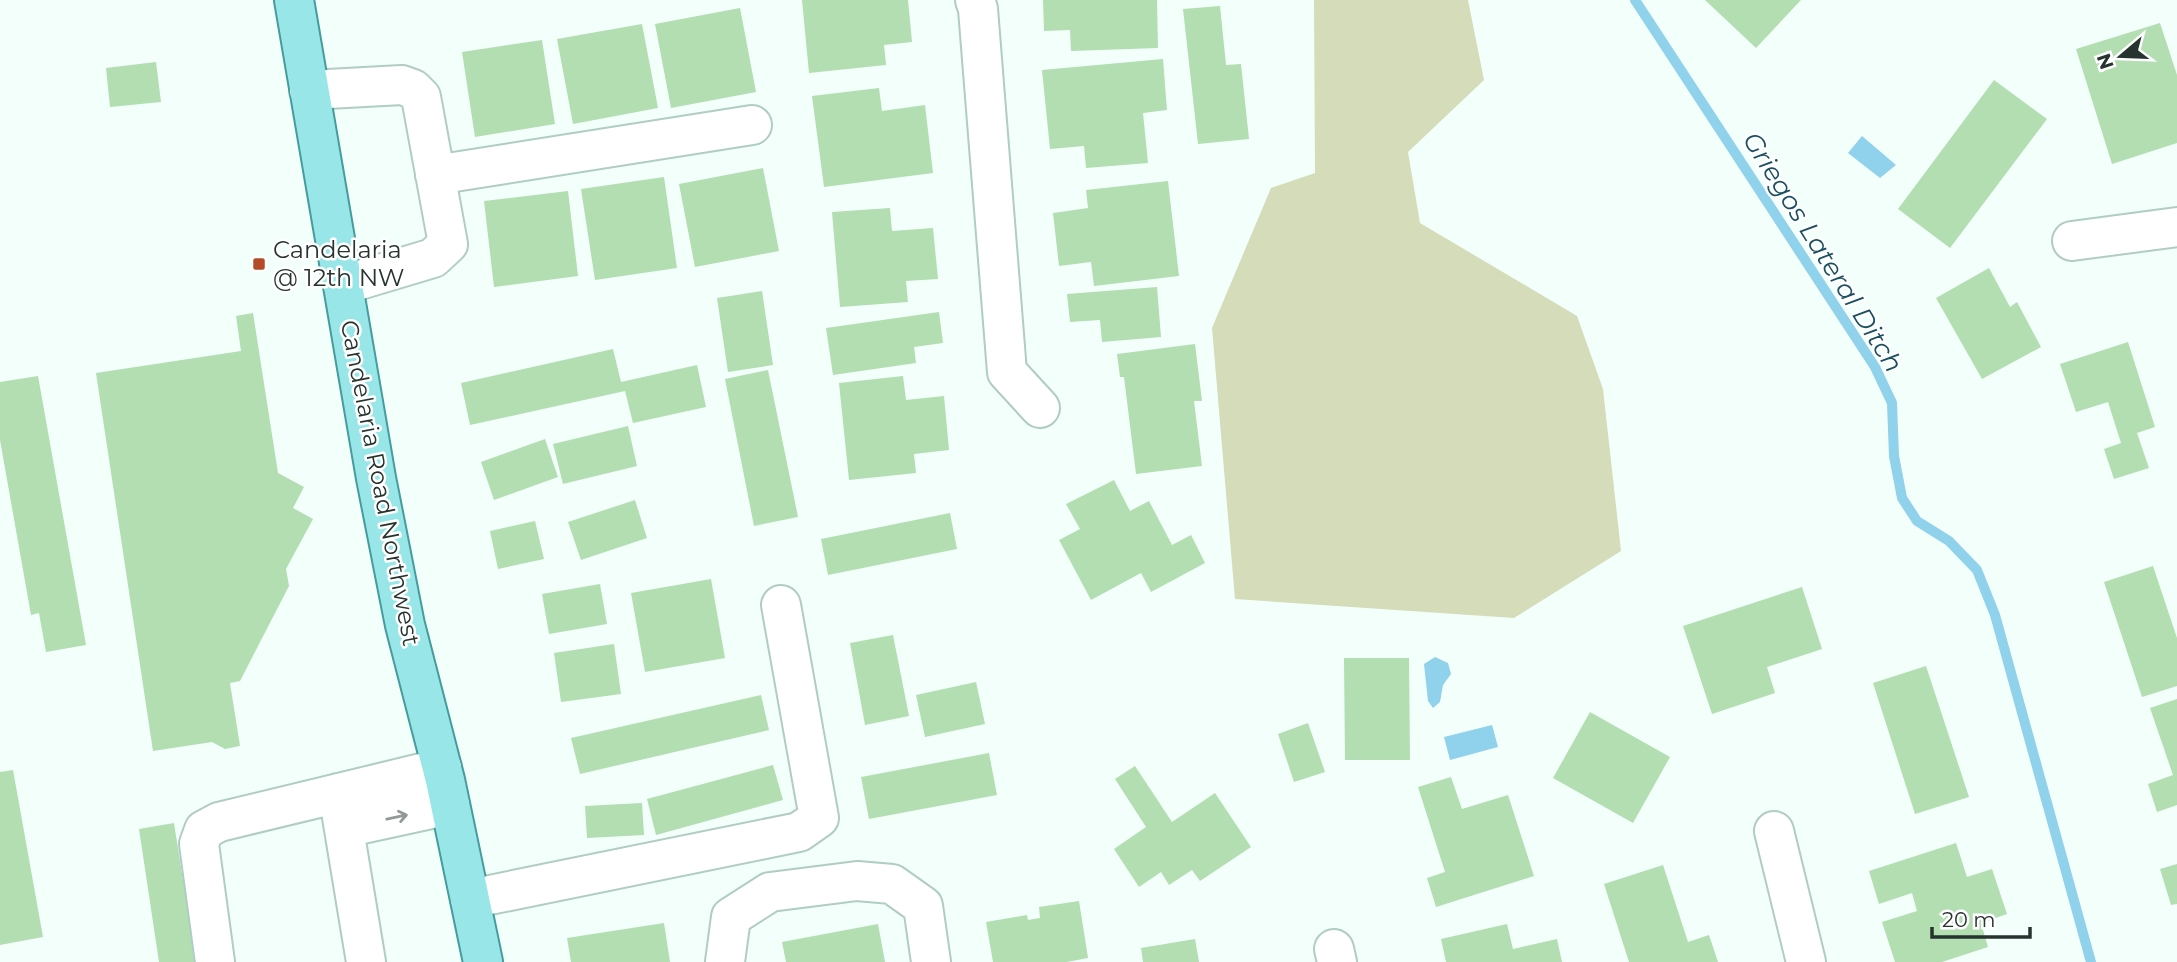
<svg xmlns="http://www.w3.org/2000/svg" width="2177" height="962" font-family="Montserrat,sans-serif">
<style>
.green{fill:#d4dcb9}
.water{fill:#90d1eb}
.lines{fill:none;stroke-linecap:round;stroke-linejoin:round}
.stream{stroke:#90d1eb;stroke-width:10}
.building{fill:#b2deb2}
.minor-casing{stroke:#b0cdc3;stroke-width:42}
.major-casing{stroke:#459c9d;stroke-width:42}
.minor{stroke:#fff;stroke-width:38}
.major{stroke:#99e6e8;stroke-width:38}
.oneway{stroke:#939997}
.poi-dot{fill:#b34c26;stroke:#fff;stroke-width:2.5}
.labels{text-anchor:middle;stroke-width:5;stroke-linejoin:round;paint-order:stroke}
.poi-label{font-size:24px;fill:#27332f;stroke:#fff;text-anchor:start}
.street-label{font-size:24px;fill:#27332f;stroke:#fff}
.water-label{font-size:26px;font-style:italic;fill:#194f61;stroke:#fff}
</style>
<rect width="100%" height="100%" fill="#f3fffa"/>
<path class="green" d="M1314,0H1468L1484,80L1408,152L1420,223L1577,316L1603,389L1621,551L1514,618L1235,599L1212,328L1271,188L1315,173Z"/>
<path class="water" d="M1862,136L1896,165L1880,178L1848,153Z
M1435,657L1448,663L1451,674L1443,685L1440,702L1433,708L1428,701L1424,664Z
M1492,725L1498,747L1450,760L1444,737Z"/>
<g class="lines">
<path class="stream" d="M1635,0L1875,367L1892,403L1894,456L1902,498L1917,521L1949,541L1977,570L1995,615L2091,962"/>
</g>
<path class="building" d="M802,0H908L912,42L884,45L886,65L809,73Z
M1043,0H1157L1158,48L1071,51L1070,30L1044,31Z
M1705,0H1801L1756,48Z
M1220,6L1226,65L1241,64L1249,139L1198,144L1183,9Z
M740,8L756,92L671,108L655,24Z
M2160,23L2177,75V143L2112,164L2076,49Z
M642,24L658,108L573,124L557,39Z
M542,40L555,124L475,137L462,52Z
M1163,59L1167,110L1143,113L1148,163L1086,168L1084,146L1050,149L1042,70Z
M156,62L161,102L110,107L106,68Z
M1994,80L2047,119L1950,248L1898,209Z
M879,88L882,111L925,105L933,173L824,187L812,96Z
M763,168L779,251L695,267L679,184Z
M664,177L677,268L595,280L581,189Z
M1168,181L1179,276L1094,286L1091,262L1059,266L1053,213L1088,208L1086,190Z
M568,191L578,276L494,287L484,201Z
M890,208L892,231L933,228L938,279L906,281L908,302L840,307L832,212Z
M1989,268L2010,307L2017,302L2041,347L1982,379L1936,298Z
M1157,287L1161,337L1102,342L1100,320L1070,322L1067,294Z
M762,291L773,365L728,372L717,298Z
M939,312L943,343L914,347L916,363L833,375L826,328Z
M253,313L278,473L304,487L293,508L313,519L286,569L289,586L240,681L230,683L240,746L225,749L212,742L153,751L96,373L241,351L236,316Z
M2128,342L2155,427L2137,433L2149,468L2114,479L2104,449L2121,443L2108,402L2076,412L2060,364Z
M1195,344L1202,401H1194L1202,466L1136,474L1124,377H1120L1117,354Z
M613,349L621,382L697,365L706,407L633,423L625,391L470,425L461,383Z
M768,370L798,517L754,526L725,379Z
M38,376L86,645L46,652L39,613L31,615L0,440V382Z
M903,376L906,400L944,396L949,450L914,454L916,473L849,480L839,383Z
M628,426L637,466L563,484L553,444Z
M545,439L558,477L494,500L481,462Z
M1114,480L1130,511L1149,501L1172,545L1191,535L1205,563L1151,592L1141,573L1091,600L1059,540L1080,529L1066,504Z
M635,500L647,538L581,560L568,522Z
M950,513L957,549L828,575L821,539Z
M535,521L544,559L498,569L490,531Z
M2153,566L2177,638V686L2142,697L2104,582Z
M711,579L725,658L645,672L631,593Z
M600,584L607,624L549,634L542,594Z
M1802,587L1822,649L1767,667L1775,693L1712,714L1683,626Z
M893,635L909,716L865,725L850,643Z
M614,644L621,694L561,702L554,653Z
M1344,658H1409L1410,760H1345Z
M1926,666L1969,797L1915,814L1873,683Z
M976,682L985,724L925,737L916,695Z
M761,695L769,730L580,774L571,738Z
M2177,699V805L2157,812L2148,784L2173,775L2150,708Z
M1590,712L1670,757L1633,823L1553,778Z
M1308,723L1325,772L1294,782L1278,734Z
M989,753L997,795L869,819L861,777Z
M773,765L783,800L656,835L647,799Z
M1135,766L1172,822L1215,793L1251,847L1200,881L1192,870L1169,885L1161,872L1139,887L1114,849L1146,827L1115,779Z
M13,770L43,937L0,945V772Z
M1451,777L1462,809L1508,795L1534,876L1436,907L1427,878L1445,872L1418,787Z
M642,803L644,835L587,838L585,806Z
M174,823L196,962H159L139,829Z
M1956,843L1967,877L1992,869L2007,914L1981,923L1988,947L1942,962H1895L1882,922L1917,911L1912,893L1879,904L1869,871Z
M2177,864V904L2171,905L2160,869Z
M1663,865L1688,942L1709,935L1718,962H1629L1604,884Z
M1079,901L1088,958L1067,962H993L986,922L1027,915L1028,920L1040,918L1039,907Z
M664,923L670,962H571L567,938Z
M878,924L885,962H786L782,942Z
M1507,924L1513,949L1557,939L1562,962H1446L1441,939Z
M1195,939L1199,962H1143L1141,948Z"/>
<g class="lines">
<g class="minor-casing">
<path id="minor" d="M975,0L978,9L1007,372L1040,408
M309,90L402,85L413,89L421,97L448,244L433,258L343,285
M435,175L752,125
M2072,241L2177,227
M338,793L366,962
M344,828L450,805
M1774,831L1806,962
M470,899L799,832L819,818L781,605
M1334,949L1337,962
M215,962L199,844L204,830L219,822L442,768
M725,962L731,917L770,892L857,881L892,884L923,906L931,962"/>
</g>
<g class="major-casing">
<path id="major" d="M294,0L376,478L405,625L445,780L483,962"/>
</g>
<use href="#minor" class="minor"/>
<use href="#major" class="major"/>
</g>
<defs><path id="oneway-shaft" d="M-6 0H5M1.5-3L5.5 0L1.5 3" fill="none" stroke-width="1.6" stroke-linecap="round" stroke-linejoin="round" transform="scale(1.75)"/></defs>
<use class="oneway" href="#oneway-shaft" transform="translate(397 817) rotate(-12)"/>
<rect class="poi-dot" x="252" y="257" width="14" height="14" rx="3.5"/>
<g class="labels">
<g class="poi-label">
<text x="273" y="258">Candelaria<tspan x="273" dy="28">@ 12th NW</tspan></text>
</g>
<g class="street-label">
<text transform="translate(380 483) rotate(79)" y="8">Candelaria Road Northwest</text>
</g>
<g class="water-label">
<text transform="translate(1823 252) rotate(58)" y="9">Griegos Lateral Ditch</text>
</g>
</g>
<g transform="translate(2121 56) rotate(251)" stroke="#ffffff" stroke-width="5" paint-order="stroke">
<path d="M0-5L12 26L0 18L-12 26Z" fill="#27332f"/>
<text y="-10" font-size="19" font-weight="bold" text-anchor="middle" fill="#27332f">N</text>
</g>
<path d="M1932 927v10h98v-10" fill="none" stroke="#27332f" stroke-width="3.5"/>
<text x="1942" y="927" font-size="21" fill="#27332f" stroke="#ffffff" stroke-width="5" paint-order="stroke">20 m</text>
</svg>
